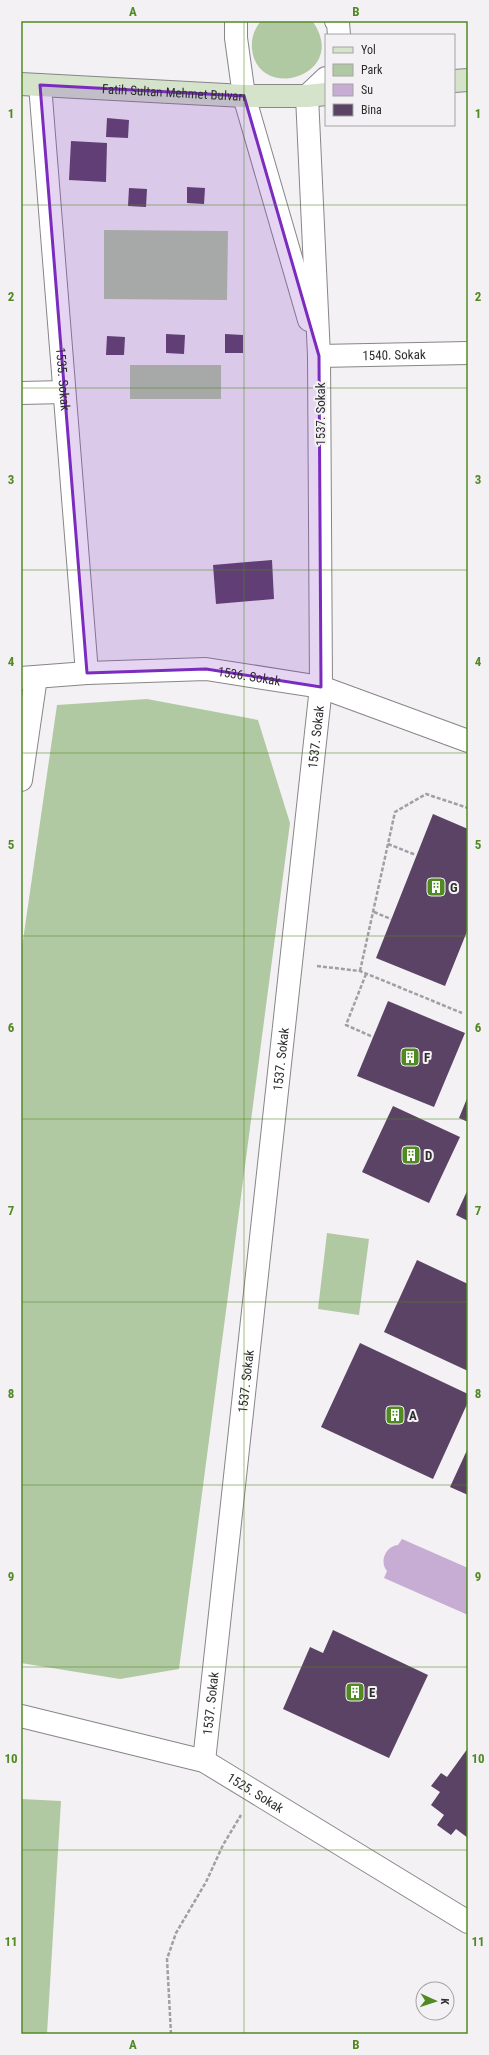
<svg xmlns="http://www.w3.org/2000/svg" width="489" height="2055" font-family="'Roboto Condensed',sans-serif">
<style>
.green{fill:#b1c9a2}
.water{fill:#c7acd3}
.building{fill:#5a4364}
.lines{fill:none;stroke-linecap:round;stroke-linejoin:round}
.minor-casing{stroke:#878588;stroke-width:24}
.secondary-casing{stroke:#878588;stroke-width:24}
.path{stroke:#a09fa1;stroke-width:2.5;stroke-dasharray:4 2;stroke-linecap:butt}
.minor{stroke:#fff;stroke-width:22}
.secondary{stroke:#d4e3ca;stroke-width:22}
.marked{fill:#7b2cbf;fill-opacity:0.2;stroke:#7b2cbf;stroke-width:3;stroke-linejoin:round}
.grid{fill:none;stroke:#518923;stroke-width:1;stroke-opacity:0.55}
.labels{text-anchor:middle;stroke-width:4;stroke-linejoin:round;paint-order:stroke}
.street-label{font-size:13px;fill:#2d2d2e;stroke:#f3f1f4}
.poi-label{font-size:13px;font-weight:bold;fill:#2d2d2e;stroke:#f3f1f4;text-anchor:start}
.neatline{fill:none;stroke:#518923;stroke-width:1.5}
.grid-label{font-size:13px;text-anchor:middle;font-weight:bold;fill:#518923}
</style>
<rect width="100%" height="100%" fill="#f3f1f4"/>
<path class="green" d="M261,21L313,22C350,75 258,104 252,49C251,39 254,29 261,21Z
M104,230L228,231L227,300L104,299Z
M130,365H221V399H130Z
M147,699L258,720L290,823L179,1669L120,1679L21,1663V954L57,705Z
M327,1233L369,1239L359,1315L318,1309Z
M21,1799L61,1801L47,2034H21Z"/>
<path class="water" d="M402,1539L468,1568V1615L384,1578L387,1571C379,1561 386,1546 398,1545Z"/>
<path class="building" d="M107,118L129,120L128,138L106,137Z
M71,141L107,143L106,182L69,180Z
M187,187L205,188L204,204L187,203Z
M129,188L147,189L146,207L128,206Z
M166,334L185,335L184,354L166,353Z
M225,334L243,335V353H225Z
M107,336L125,337L124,355H106Z
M272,560L274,599L216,604L213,565Z
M433,814L468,829V929L445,986L376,958Z
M388,1001L465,1033L434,1107L357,1076Z
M468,1096V1122L459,1118Z
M393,1106L460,1137L429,1203L362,1172Z
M468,1189V1221L456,1215Z
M417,1260L468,1284V1371L384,1332Z
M360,1343L468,1394V1402L433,1479L321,1427Z
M468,1448V1495L450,1487Z
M333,1630L428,1675L389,1758L283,1709L310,1647L323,1653Z
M468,1748V1838L456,1829L451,1835L437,1825L444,1815L431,1805L440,1792L431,1786L441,1773L447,1777Z"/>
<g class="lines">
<g class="minor-casing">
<g id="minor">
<path d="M236,21V38L244,96L309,320"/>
<path d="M336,21L338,23L339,35"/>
<path id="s1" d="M40,85L87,673"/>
<path id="s2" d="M319,356L468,353"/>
<path d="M21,393L64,392"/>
<path id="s3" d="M21,678L87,673L206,669L321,687L468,741"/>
<path d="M21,780L36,677"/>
<path id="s4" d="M21,1716L204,1761L468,1922"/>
<path id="s5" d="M204,1761L321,687L319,356L307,96L326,78"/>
</g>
</g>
<g class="secondary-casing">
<g id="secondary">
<path d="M454,81L468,80"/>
<path id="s6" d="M21,84L244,96H307L326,94"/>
</g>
</g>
<path class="path" d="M388,844L416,855
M374,912L391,919
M317,966L360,971L462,1013
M360,971L395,812L426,794L468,808
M366,974L346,1025L373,1037
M171,2034L167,1959L176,1933L206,1882L223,1845L241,1815"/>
<use href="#minor" class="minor"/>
<use href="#secondary" class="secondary"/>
</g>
<path class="marked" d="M40,85L244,96L319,356L321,687L206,669L87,673Z"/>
<path class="grid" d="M244,21V2034M21,205H468M21,388H468M21,570H468M21,753H468M21,936H468M21,1119H468M21,1302H468M21,1485H468M21,1667H468M21,1850H468"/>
<defs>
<g id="building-square" transform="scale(1)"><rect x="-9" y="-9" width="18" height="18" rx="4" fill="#518923" stroke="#f3f1f4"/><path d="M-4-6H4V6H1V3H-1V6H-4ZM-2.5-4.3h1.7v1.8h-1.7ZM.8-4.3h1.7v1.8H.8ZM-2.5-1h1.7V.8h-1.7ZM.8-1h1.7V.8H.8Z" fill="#fff"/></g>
</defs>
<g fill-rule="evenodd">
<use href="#building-square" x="436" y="887"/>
<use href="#building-square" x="410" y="1057"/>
<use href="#building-square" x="411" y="1155"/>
<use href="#building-square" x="395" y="1415"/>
<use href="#building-square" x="355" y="1692"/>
</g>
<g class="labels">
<g class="street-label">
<text dy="5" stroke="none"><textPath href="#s6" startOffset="153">Fatih Sultan Mehmet Bulvarı</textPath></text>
<text dy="5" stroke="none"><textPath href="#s2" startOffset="75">1540. Sokak</textPath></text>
<text dy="5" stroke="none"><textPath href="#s1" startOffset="295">1535. Sokak</textPath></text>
<text transform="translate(320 414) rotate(-90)" y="5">1537. Sokak</text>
<text dy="5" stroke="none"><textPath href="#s3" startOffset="229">1536. Sokak</textPath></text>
<text dy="5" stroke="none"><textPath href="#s5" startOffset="1030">1537. Sokak</textPath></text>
<text dy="5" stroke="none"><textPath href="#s5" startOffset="706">1537. Sokak</textPath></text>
<text dy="5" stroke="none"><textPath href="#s5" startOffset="382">1537. Sokak</textPath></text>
<text dy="5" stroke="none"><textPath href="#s5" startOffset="58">1537. Sokak</textPath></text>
<text dy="5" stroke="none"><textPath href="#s4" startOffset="249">1525. Sokak</textPath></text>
</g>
<g class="poi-label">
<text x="450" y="892">G</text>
<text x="424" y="1062">F</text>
<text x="425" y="1160">D</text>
<text x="409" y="1420">A</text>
<text x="369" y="1697">E</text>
</g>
</g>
<rect width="489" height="2055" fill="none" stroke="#f3f1f4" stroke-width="44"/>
<rect x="325" y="34" width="130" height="92" fill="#f3f1f4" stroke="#a4a3a5"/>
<rect x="333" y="47" width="20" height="6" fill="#d4e3ca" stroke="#a4a3a5"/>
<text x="361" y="54" font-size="12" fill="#2d2d2e">Yol</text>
<rect x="333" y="64" width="20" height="12" fill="#b1c9a2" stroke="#a4a3a5"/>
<text x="361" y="74" font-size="12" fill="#2d2d2e">Park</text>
<rect x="333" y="84" width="20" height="12" fill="#c7acd3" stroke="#a4a3a5"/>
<text x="361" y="94" font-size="12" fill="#2d2d2e">Su</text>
<rect x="333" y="104" width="20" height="12" fill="#5a4364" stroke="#a4a3a5"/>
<text x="361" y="114" font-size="12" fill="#2d2d2e">Bina</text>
<g transform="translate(435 2001) rotate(93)"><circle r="19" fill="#f3f1f4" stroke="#a4a3a5"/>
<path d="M0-3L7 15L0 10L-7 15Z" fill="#518923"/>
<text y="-6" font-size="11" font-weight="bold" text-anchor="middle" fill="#2d2d2e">K</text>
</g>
<rect x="22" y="22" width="445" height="2011" class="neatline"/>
<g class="grid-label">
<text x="133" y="16">A</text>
<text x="356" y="16">B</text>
<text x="11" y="118">1</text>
<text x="478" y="118">1</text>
<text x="11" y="301">2</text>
<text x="478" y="301">2</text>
<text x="11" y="484">3</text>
<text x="478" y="484">3</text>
<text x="11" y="666">4</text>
<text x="478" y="666">4</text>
<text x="11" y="849">5</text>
<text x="478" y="849">5</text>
<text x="11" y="1032">6</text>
<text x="478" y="1032">6</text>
<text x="11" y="1215">7</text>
<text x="478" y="1215">7</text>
<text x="11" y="1398">8</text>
<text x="478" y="1398">8</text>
<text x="11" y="1581">9</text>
<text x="478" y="1581">9</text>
<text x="11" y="1763">10</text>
<text x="478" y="1763">10</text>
<text x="11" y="1946">11</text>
<text x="478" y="1946">11</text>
<text x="133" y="2049">A</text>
<text x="356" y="2049">B</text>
</g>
</svg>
